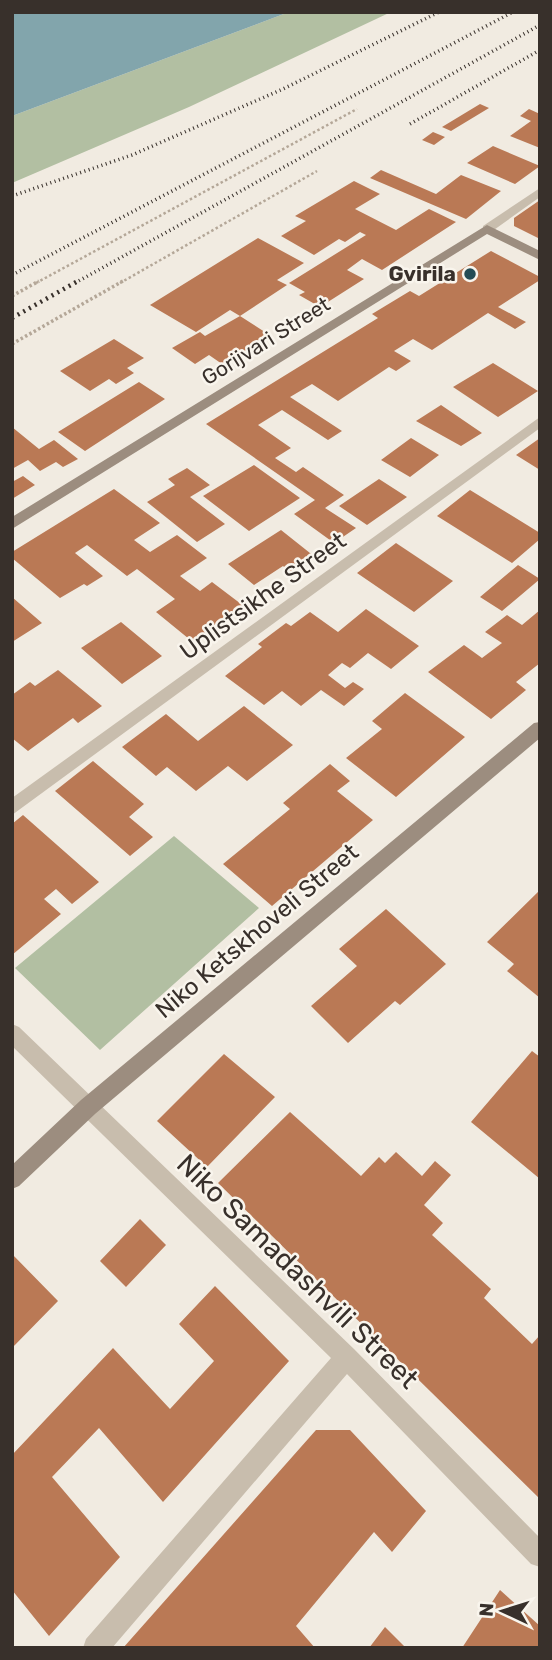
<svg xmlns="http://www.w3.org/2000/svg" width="552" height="1660" font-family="Rubik,sans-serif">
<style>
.green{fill:#b2bfa2}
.water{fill:#82a5ac}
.building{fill:#ba7955}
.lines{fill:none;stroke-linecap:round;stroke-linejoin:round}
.path-far1{stroke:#b4a798;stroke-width:2.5;stroke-dasharray:2.5 2.5;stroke-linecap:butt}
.path{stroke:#b4a798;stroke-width:3.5;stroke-dasharray:2.5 2.5;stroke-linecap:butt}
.street{fill:#c8bdad;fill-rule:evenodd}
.secondary{fill:#9c8d7f;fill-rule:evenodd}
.rail-far1{stroke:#38302b;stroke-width:3.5;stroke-dasharray:1 3.5;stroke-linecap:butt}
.rail{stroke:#38302b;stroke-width:4.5;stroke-dasharray:2 4.5;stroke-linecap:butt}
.poi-dot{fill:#244c55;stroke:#f9f5ed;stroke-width:2.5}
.labels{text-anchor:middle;stroke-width:5;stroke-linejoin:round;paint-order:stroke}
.far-poi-label{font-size:21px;font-weight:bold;fill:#38302b;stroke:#f9f5ed;text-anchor:end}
.far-street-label{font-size:21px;fill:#38302b;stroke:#f9f5ed}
.street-label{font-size:24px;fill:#38302b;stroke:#f9f5ed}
.near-street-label{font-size:28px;fill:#38302b;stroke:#f9f5ed}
</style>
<rect width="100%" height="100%" fill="#f1ebe1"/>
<path class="green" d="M289,12H391L189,107L12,183V116Z
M174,836L259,908L100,1050L15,968Z"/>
<path class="water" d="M12,12H289L12,116Z"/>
<path class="building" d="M480,104L489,108L451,131L442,127Z
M529,109L540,114V148L510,136L531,121L520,116Z
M433,132L445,137L434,145L422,140Z
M493,146L540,166L515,184L467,163Z
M381,170L436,194L461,175L501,191L466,219L370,178Z
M354,181L380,194L355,209L396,230L429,209L456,222L382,270L362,259L347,270L364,279L320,307L299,295L305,292L289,283L366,235L360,232L345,242L339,239L314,255L281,236L306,221L295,216Z
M540,200V239L514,226V218Z
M258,238L304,263L277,280L287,285L240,316L230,310L196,332L150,305Z
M491,251L540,277V280L498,307L526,322L515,329L488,313L432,350L413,339L394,351L411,361L396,371L389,367L338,401L312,384L290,397L342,431L328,440L282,410L258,425L291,448L275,458L296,472L303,467L344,495L325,508L356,528L334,543L294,514L315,500L206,424L378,318L372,314L410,291L419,296Z
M240,316L271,336L222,364L209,355L195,364L172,348L200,332L205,336Z
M114,339L144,358L127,368L134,373L116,384L109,379L90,391L60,371Z
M493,363L538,391L498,417L453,387Z
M139,382L165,399L85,451L58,432Z
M441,405L482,433L461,446L416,421Z
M12,427L39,449L54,440L78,459L63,467L56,462L40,471L28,460L12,469Z
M411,438L439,455L410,477L381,460Z
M540,438V470L516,455Z
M254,465L300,498L249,531L203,496Z
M187,468L210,485L190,497L225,524L197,542L147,502L175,485L168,479Z
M23,476L35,485L12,499V482Z
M379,479L407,497L367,525L339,506Z
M114,489L160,523L134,540L150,552L177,535L207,558L180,576L200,591L212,582L245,607L194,643L156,612L175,599L137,569L127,576L87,545L75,553L103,576L87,586L84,584L60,598L12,558V552Z
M470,490L540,533V539L512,563L437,516Z
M281,530L315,557L291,573L283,566L254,585L228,564Z
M396,543L453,581L414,612L357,573Z
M518,565L540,579L502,611L480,597Z
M12,597L42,623L12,642Z
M366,609L419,646L391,669L368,653L350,668L342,663L328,675L345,688L353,682L364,689L344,706L321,690L301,706L282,691L264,705L225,676L262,647L258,644L286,623L291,626L310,612L338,632Z
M540,610V663L516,682L526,690L491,719L428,672L464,645L482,658L502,643L485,632L507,615L522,625Z
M121,622L162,656L122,684L81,648Z
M58,670L102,706L78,723L73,718L28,751L12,738V695L30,682L35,686Z
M405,693L465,737L396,797L346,758L382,729L372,721Z
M244,706L293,745L247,781L228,766L196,791L167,767L156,776L122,747L166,714L198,741Z
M93,761L144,804L129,817L153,837L130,856L55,791Z
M330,764L350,781L337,791L373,820L272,906L223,864L290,809L283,803Z
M23,815L99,882L72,904L56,889L44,899L61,914L12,955V824Z
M540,890V998L507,971L514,964L487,942Z
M386,909L446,964L400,1005L395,1001L348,1043L311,1006L357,966L339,949Z
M532,1051L540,1057V1179L471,1122Z
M224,1054L275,1097L207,1167L157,1121Z
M290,1112L361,1176L379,1157L385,1163L396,1152L422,1176L435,1161L451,1175L424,1205L443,1223L432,1235L491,1289L484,1298L532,1344L540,1335V1499L218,1183Z
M140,1219L166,1245L126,1287L100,1261Z
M12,1254L58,1301L12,1348Z
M215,1286L289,1361L163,1502L99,1428L52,1477L120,1557L49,1636L12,1590V1455L113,1348L170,1409L214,1361L179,1324Z
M316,1430H350L426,1511L392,1552L374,1532L296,1626L315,1648H123Z
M500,1590L540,1626V1648H462Z
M385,1627L406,1648H369Z"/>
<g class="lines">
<path class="path-far1" d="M36,283L357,109
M120,283L317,171"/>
<path class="path" d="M12,296L39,281
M12,344L123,281"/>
<path class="street" d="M540,188V197L491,232H483V226Z
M540,417V428L12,815V798Z
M12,1024L19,1027L354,1349L540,1538V1567L531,1564L347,1374L112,1648H83L86,1639L331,1358L12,1046Z"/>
<path class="secondary" d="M487,225L540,251V260L487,234L12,529V517Z
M540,722V738L95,1114L19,1186L12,1189V1165L81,1100L534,723Z"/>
<path class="rail-far1" d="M410,124L540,50
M12,196L132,155L283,89L439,12
M12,275L513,12
M75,283L540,25"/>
<path class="rail" d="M12,318L78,281"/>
</g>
<circle class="poi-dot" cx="470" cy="274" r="7"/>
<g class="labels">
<g class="far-poi-label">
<text x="456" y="281">Gvirila</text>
</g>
<g class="far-street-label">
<text transform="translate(266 341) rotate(-32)" y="7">Gorijvari Street</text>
</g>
<g class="street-label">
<text transform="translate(263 596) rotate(-36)" y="8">Uplistsikhe Street</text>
<text transform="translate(257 931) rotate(-40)" y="8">Niko Ketskhoveli Street</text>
</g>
<g class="near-street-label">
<text transform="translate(298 1271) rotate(44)" y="10">Niko Samadashvili Street</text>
</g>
</g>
<rect width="552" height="1660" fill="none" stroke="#38302b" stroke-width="28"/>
<g transform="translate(503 1611) rotate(274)" stroke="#f9f5ed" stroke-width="5" paint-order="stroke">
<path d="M0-5L12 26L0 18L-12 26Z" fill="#38302b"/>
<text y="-10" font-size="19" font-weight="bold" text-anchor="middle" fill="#38302b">N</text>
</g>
</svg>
